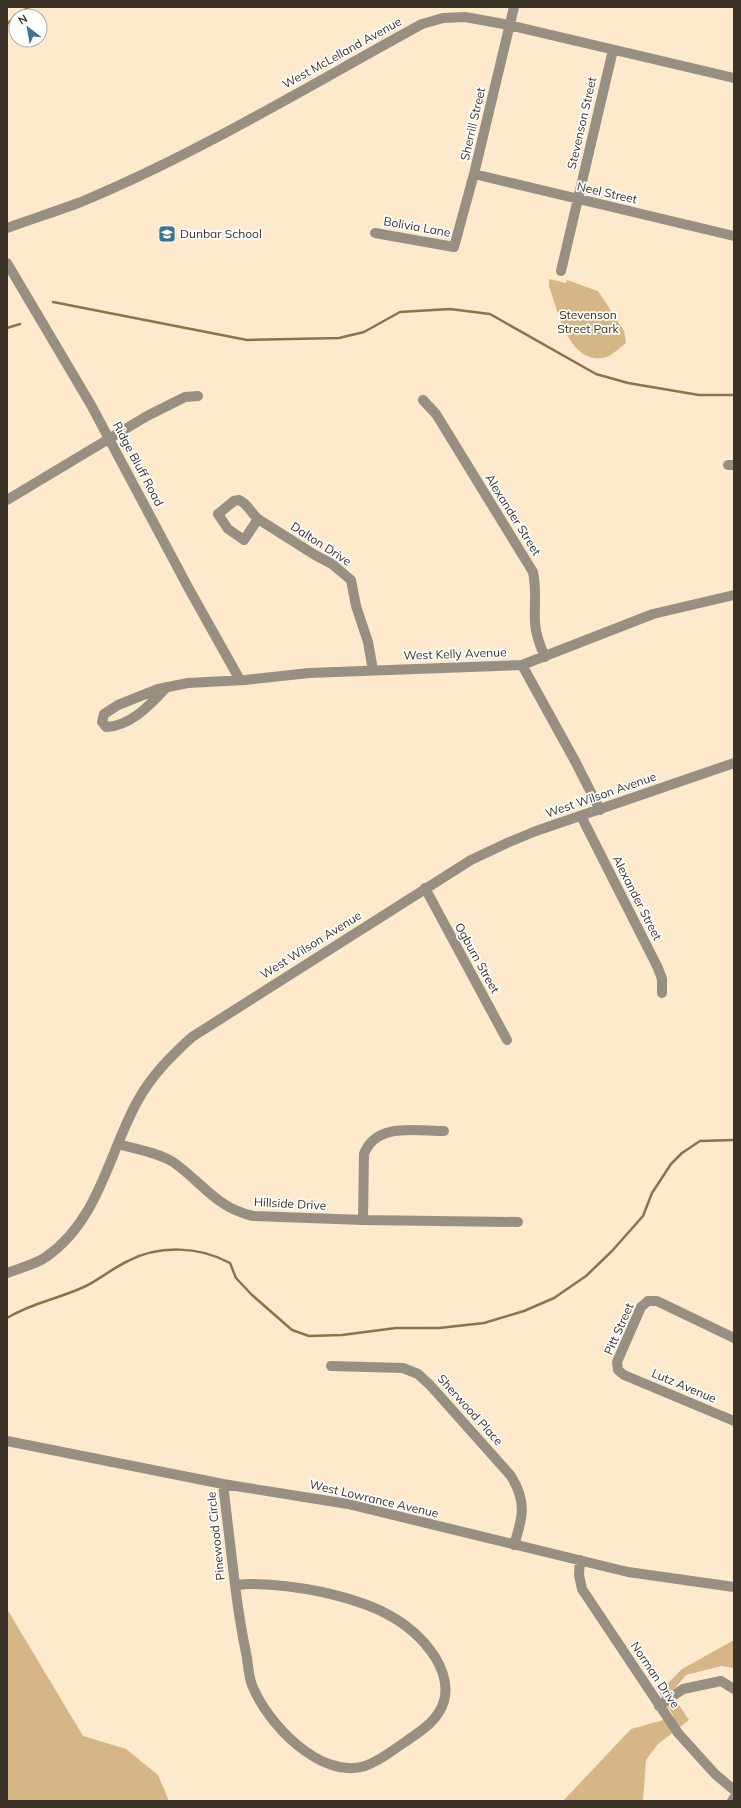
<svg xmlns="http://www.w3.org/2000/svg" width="741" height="1808" font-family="Mulish,sans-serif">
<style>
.green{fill:#d6b687}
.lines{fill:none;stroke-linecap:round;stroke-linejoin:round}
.stream{stroke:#8f7348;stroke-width:2.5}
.minor{stroke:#988f83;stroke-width:10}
.labels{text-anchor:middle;stroke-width:3.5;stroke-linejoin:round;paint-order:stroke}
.street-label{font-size:12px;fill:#3a3227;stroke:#fff}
.poi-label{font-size:12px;fill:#3a3227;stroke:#fff;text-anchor:start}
.park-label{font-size:12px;fill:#3f2e14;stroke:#fff}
</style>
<rect width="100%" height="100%" fill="#fde9cc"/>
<path class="green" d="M549,279L566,283L567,280L598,291L624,331L626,343C619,348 611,357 602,358C569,363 557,309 549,286Z
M7,1609L83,1736L126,1749L158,1775L169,1801H7Z
M734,1640V1668L721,1666L686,1675L671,1693L689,1720L658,1744L646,1760L643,1801H563L631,1729L674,1717L659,1692L682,1669Z"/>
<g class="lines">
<path class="stream" d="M16,16L29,7
M7,24L16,16
M53,302L247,340L339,338L364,332L400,312L450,309L490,314L596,374L628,383L699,395H734
M7,328L20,324
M7,1318C33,1302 59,1299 86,1286C100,1279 113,1268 128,1261C159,1245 199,1246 230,1263L236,1278L252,1295L292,1330L309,1336L342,1335L396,1328H439L484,1323L524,1311L554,1298L586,1276L612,1251L643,1216L652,1193L671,1164L682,1153L700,1141L734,1140"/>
<path class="minor" d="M474,174L734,236
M7,228C32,219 57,211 81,202C199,153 310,85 422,24L443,18L465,17L509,25L734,78
M375,233L454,247L474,174L514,7
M7,263L91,405L189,589L240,680
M561,271L613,50
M423,400L436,414L533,572C537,592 534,604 535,623C536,635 540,646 545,657
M728,465H734
M7,500L147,416L185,397L198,396
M239,500C247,503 251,513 258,519L244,540L228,529L218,514L234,501Z
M258,519L315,555L332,564L351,580L356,606L368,642L373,670
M522,665L575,761L600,810
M166,688C151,704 131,726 106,727L102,722L104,714L118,705L158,689L188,683L245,680L309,673L522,665L653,614L734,595
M581,816L658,968L662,979V993
M425,888L507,1040
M118,1144C135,1149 157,1152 173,1162C202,1182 216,1208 253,1216L363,1220L518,1222
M363,1220L364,1154C376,1122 416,1131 444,1131
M7,1273C20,1268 34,1265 46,1257C99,1220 108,1155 137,1102C151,1076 171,1056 192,1037L471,860L507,843L536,831L734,763
M734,1338L657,1301H648L641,1307L617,1362L618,1370L624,1375L734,1421
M331,1366L403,1368L418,1374L430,1385L511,1476C527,1502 523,1517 514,1545
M7,1441L223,1484L348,1504L628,1572L734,1587
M223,1484L235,1585
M580,1560L579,1575L582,1589L678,1733L715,1774L734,1790
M249,1584C274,1584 297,1587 322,1592C367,1602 409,1617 435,1657C443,1670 448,1686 444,1701C438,1721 421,1731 405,1742C393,1750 380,1761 365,1766C320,1780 267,1723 252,1685C249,1677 248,1666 247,1658C242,1634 238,1609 235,1585Z
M659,1706L683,1689L721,1681L734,1689
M732,1801L734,1798"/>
</g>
<defs>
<g id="school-square" transform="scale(0.9)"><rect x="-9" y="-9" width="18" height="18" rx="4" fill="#3b768e" stroke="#fff"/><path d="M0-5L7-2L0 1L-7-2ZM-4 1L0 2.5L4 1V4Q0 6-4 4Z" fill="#fff"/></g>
</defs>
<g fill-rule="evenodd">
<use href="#school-square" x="167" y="234"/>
</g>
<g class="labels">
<g class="street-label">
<text transform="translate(342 53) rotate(-29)" y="4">West McLelland Avenue</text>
<text transform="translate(582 123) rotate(-77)" y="4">Stevenson Street</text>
<text transform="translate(473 124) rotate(-77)" y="4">Sherrill Street</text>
<text transform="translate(607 193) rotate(13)" y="4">Neel Street</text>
<text transform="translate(417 227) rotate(10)" y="4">Bolivia Lane</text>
<text transform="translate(138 464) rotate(62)" y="4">Ridge Bluff Road</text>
<text transform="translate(513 515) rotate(58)" y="4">Alexander Street</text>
<text transform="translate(321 544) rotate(33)" y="4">Dalton Drive</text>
<text transform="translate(455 654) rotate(-2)" y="4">West Kelly Avenue</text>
<text transform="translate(601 795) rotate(-19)" y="4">West Wilson Avenue</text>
<text transform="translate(637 898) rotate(63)" y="4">Alexander Street</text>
<text transform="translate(311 945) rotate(-32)" y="4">West Wilson Avenue</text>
<text transform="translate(477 958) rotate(61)" y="4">Ogburn Street</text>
<text transform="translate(290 1204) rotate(3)" y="4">Hillside Drive</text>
<text transform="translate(619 1329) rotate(-66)" y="4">Pitt Street</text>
<text transform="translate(684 1386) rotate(23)" y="4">Lutz Avenue</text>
<text transform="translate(470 1410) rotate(48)" y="4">Sherwood Place</text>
<text transform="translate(374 1499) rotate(13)" y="4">West Lowrance Avenue</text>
<text transform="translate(216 1536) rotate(-96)" y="4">Pinewood Circle</text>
<text transform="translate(655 1675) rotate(56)" y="4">Norman Drive</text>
</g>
<g class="poi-label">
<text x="180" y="238">Dunbar School</text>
</g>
<g class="park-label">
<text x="588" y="319">Stevenson<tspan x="588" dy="14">Street Park</tspan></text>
</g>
</g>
<rect width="741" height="1808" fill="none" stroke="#3a3227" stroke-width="16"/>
<g transform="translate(28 28) rotate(329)"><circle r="19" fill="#ffffff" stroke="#b0ada9"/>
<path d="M0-3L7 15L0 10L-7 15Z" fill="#3b768e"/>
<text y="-6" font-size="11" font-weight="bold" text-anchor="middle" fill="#3a3227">N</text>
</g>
</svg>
